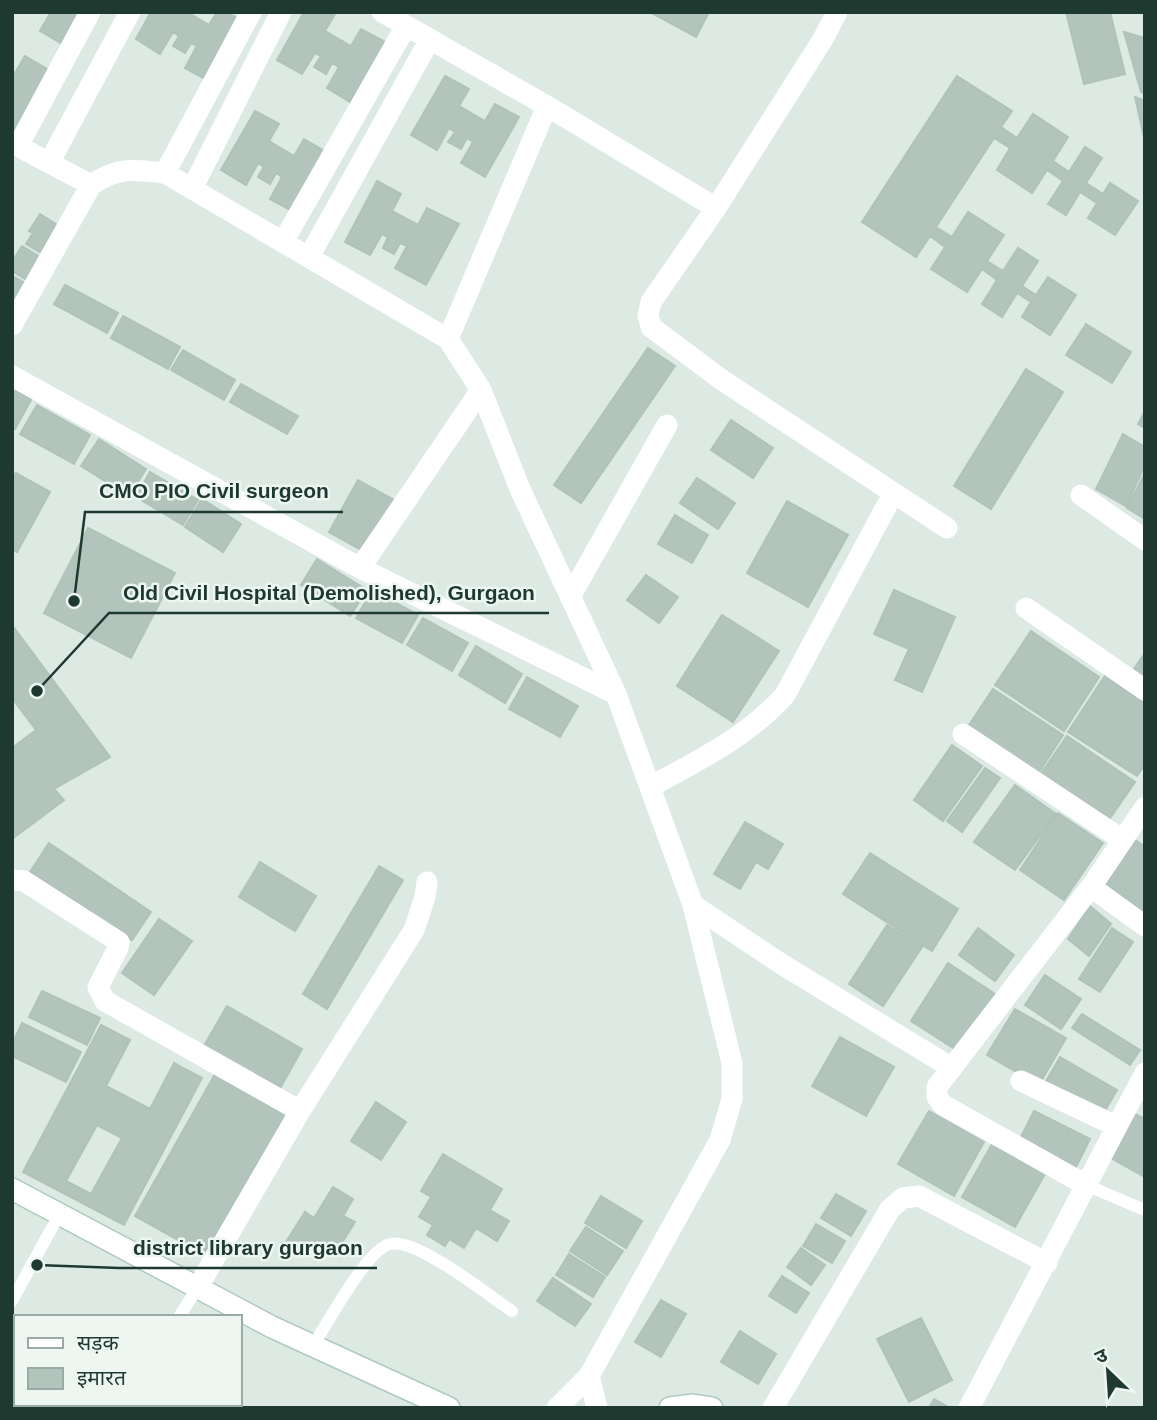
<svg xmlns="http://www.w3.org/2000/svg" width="1157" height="1420" font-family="Helvetica,'Noto Sans Devanagari',sans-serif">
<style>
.building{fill:#b2c4bc;stroke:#afc3ba;stroke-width:2;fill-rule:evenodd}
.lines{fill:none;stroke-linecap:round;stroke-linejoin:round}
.secondary-casing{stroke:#afcabf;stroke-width:24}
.lane{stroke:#fff;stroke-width:12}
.street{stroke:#fff;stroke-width:21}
.secondary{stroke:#fff;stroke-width:21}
.leader{fill:none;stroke:#1e3930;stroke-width:2.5}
.callout-dot{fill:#1e3930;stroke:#edf6f1;stroke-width:2.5}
.callout-label{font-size:21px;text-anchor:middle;font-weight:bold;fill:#1e3930;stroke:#edf6f1;stroke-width:5;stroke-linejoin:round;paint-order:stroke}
</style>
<rect width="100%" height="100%" fill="#dde9e3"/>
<path class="building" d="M51,12H83L64,45L40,31Z
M151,12H187L209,25L217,12H227L243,22L209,81L185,68L197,46L191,43L185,53L173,46L179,36L173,32L160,54L136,39Z
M304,12L335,14L325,31L351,46L361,29L385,42L350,102L327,88L339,67L332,63L326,74L314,67L321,56L315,53L302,74L277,60Z
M650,12H709L696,37Z
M1066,12H1110L1125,74L1084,84Z
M1124,32L1145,38V94L1141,92Z
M25,56L49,70L15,129L12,128V71L15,73Z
M445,76L469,89L459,106L485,121L495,104L519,117L485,177L461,163L473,142L467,138L461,149L448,142L455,132L449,128L437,150L411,135Z
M957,76L1012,111L1001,127L1017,138L1033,114L1068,137L1053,161L1069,172L1085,147L1102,158L1086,183L1103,194L1110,183L1138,201L1115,235L1088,218L1097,203L1080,192L1066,215L1048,204L1063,181L1047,170L1032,193L997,170L1010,148L994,138L936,227L952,237L968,212L1004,235L987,261L1003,271L1018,248L1038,261L1022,286L1036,295L1048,277L1076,295L1050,335L1022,317L1031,302L1017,293L1002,317L982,304L997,280L982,269L967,292L931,269L945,247L930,236L916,257L862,222Z
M1135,97L1145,101V142Z
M255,111L279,124L269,141L294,156L304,139L328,153L294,212L270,199L282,177L276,173L270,184L258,177L264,167L258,163L246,185L221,170Z
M377,181L401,194L392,211L418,225L427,208L459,224L426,285L395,268L407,246L400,243L394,254L383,248L388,237L382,234L370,255L345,242Z
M40,214L59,226L41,253L26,244L33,233L29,231Z
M22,246L40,257L27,280L12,271V262Z
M12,276L27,284L12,310Z
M65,285L118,313L107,333L54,304Z
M123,316L180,347L168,369L111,338Z
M1086,324L1131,352L1112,383L1066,355Z
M648,348L675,366L581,503L554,485Z
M183,350L235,380L224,400L171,370Z
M1026,369L1063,392L991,509L954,486Z
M241,384L298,416L287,434L230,402Z
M12,388L32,398L15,429L12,428Z
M37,405L90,435L74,464L20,434Z
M1145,411V428L1138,424Z
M731,420L773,448L753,478L711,450Z
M1123,434L1145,447V465L1126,506L1096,489Z
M99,439L146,469L129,496L81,466Z
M150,472L198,500L183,525L136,497Z
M16,473L50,492L17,552L12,549V481Z
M1145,473V519L1127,508Z
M697,478L735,503L718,529L680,503Z
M358,480L394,500L365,552L329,532Z
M202,499L241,524L223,552L185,527Z
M787,501L848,535L808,607L747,573Z
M675,515L708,535L692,563L658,544Z
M88,528L175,573L131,658L44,613Z
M317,559L367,590L350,616L301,585Z
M646,575L678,597L659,623L627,600Z
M372,590L418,615L402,643L356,618Z
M894,590L955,617L922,692L895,680L909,649L874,634Z
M722,615L779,651L733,722L677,686Z
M423,618L468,643L452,671L407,645Z
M12,625L110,757L54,789L64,800L12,839Z
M1031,631L1099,677L1064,731L995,685Z
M476,646L522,674L505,703L459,675Z
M1145,653V678L1131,673Z
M1105,676L1145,702V764L1137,776L1068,732Z
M527,677L578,706L560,737L509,709Z
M993,689L1063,735L1036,777L965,731Z
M12,698L36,730L12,748Z
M1067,736L1135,782L1106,824L1038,778Z
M952,745L982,766L943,821L914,800Z
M985,768L1000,778L962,832L947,821Z
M1015,785L1056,814L1015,870L974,842Z
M1058,813L1103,843L1064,900L1020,870Z
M745,822L783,844L768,869L756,862L740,889L714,874Z
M1134,839L1145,847V914L1104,882Z
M49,843L151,912L132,940L30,872Z
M870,853L958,909L932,951L843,894Z
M260,862L316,896L295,931L239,897Z
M379,866L403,880L327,1009L303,994Z
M1090,906L1111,924L1089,956L1068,939Z
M159,919L192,941L154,995L122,973Z
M887,925L922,947L883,1006L849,984Z
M978,928L1014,955L995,981L959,955Z
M1112,928L1133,942L1100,992L1079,979Z
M948,963L995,994L958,1051L911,1021Z
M1045,975L1081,999L1061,1029L1025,1005Z
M42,991L100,1018L87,1045L29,1017Z
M227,1006L302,1049L279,1090L204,1046Z
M1015,1009L1066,1038L1039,1085L987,1055Z
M1082,1014L1140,1050L1130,1065L1072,1028Z
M22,1023L81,1052L66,1082L12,1056V1044Z
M101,1025L130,1040L106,1086L150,1109L174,1063L202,1078L124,1225L23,1172ZM97,1125L122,1138L91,1194L66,1181Z
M840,1037L894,1067L866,1116L812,1086Z
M1060,1057L1117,1090L1102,1116L1045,1083Z
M215,1074L286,1114L205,1255L135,1216Z
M376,1102L406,1122L381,1160L351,1141Z
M929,1111L984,1142L954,1196L898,1164Z
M1034,1111L1090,1139L1076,1167L1020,1139Z
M1135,1114L1145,1119V1177L1111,1158Z
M992,1144L1045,1174L1015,1227L962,1197Z
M443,1154L502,1189L490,1210L509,1221L497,1241L476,1228L464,1248L449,1239L445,1246L427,1235L433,1225L419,1217L431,1197L421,1191Z
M333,1187L353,1199L343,1216L355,1222L334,1256L309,1242L303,1252L286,1242L305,1212L314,1218Z
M836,1194L866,1211L851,1236L821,1218Z
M601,1196L642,1221L626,1248L585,1223Z
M816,1224L845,1241L832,1263L803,1246Z
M586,1227L623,1251L607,1275L570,1251Z
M801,1248L825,1265L811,1285L787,1267Z
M569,1254L605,1277L593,1297L556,1275Z
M782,1276L809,1293L796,1313L769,1296Z
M553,1278L591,1304L575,1326L537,1301Z
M661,1300L686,1314L661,1357L635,1342Z
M921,1318L952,1380L909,1402L877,1339Z
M740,1331L776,1354L758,1384L721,1362Z
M934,1399L950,1408H929Z"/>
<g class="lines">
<g class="secondary-casing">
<path id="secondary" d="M12,1189L272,1327L449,1408
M670,1408L693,1405L712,1408"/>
</g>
<path class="lane" d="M1084,1184L1142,1209
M12,1301L60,1213
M179,1317L198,1287
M313,1346C327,1324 367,1249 390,1244C417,1238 488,1295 512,1311
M122,1408L124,1404"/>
<path class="street" d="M382,12L547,106L716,208
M837,12L823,39L716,208L651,302L648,315L651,327L722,380L947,528
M12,143L91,185C117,167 134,169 165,173L448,339L481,390L520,489L616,694L693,905L732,1063V1099L720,1140L589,1376L557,1408
M18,146L90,12
M49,163L130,12
M165,173L251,12
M192,189L281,12
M283,242L406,26
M309,257L430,39
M12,325L91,185
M448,339L547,106
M12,376L360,568L616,694
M1081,495L1145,540
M360,568L481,390
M570,597L667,425
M1026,608L1145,690
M963,734L1123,840
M650,787C699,760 747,737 785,695L893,494
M12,880L24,881L119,942L118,948L98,987L105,1001L300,1111
M1091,887L1145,926
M693,905L783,965L952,1068
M1021,1081L1116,1126
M1084,1184L943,1105L937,1097V1087L1091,887L1145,807
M198,1287L300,1111L414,930L425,897L427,882
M589,1376L597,1408
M773,1408L890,1209L903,1198L919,1196L1047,1263
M969,1408L1145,1073"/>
<use href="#secondary" class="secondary"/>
</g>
<path class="leader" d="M74 601L85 512H343M37 691L109 613H549M37 1265L119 1268H377"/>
<g class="callout-dot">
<circle cx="74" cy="601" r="7"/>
<circle cx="37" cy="691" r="7"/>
<circle cx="37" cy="1265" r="7"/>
</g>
<g class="callout-label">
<text x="214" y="498">CMO PIO Civil surgeon</text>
<text x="329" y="600">Old Civil Hospital (Demolished), Gurgaon</text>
<text x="248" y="1255">district library gurgaon</text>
</g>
<rect width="1157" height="1420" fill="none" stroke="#1e3930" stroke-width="28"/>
<rect x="14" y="1315" width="228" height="91" fill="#edf6f1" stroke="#9aaaa4" stroke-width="2"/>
<rect x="28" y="1338" width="35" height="10" fill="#ffffff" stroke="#9aaaa4" stroke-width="2"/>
<text x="77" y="1350" font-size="21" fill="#1e3930">सड़क</text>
<rect x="28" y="1368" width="35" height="21" fill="#b2c4bc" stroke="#9aaaa4" stroke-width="2"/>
<text x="77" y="1385" font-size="21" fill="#1e3930">इमारत</text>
<g transform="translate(1108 1371) rotate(335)" stroke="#edf6f1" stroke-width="5" paint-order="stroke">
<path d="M0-5L12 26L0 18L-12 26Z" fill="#1e3930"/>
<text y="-10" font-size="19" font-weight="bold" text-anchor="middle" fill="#1e3930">उ</text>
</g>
</svg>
